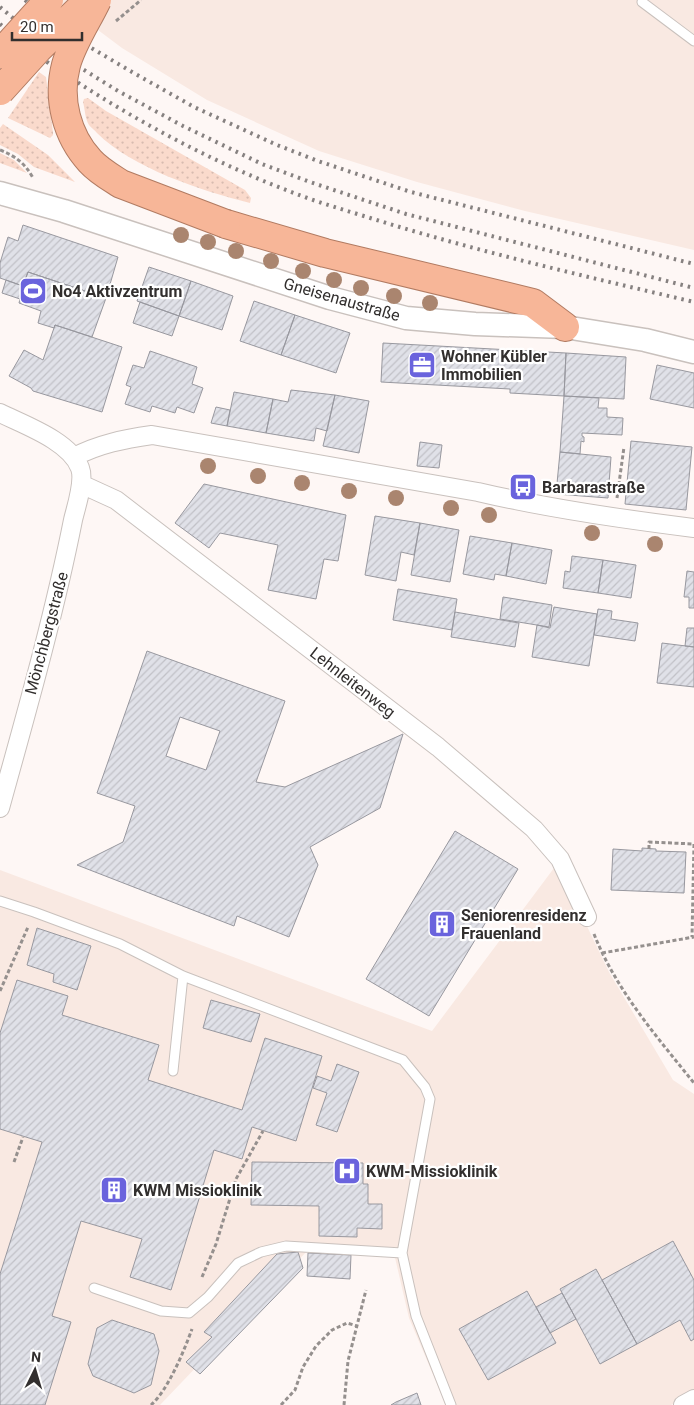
<svg xmlns="http://www.w3.org/2000/svg" width="694" height="1405" font-family="Roboto,sans-serif">
<style>
.built{fill:#f9e9e2}
.grass{fill:url(#grass-dots)}
.building{fill:url(#building-hatch);stroke:#98989f;fill-rule:evenodd}
.lines{fill:none;stroke-linecap:round;stroke-linejoin:round}
.service-casing{stroke:#c9c1bd;stroke-width:11}
.minor-casing{stroke:#c9c1bd;stroke-width:20}
.tertiary-casing{stroke:#c9c1bd;stroke-width:25}
.trunk-casing{stroke:#b17b62;stroke-width:30}
.path{stroke:#95908e;stroke-width:3;stroke-dasharray:4 2.5;stroke-linecap:butt}
.service{stroke:#fff;stroke-width:9}
.minor{stroke:#fff;stroke-width:18}
.tertiary{stroke:#fff;stroke-width:22}
.trunk{stroke:#f7b698;stroke-width:28}
.rail{stroke:#868180;stroke-width:4;stroke-dasharray:2.5 5;stroke-linecap:butt}
.trunk-bridge-casing{stroke:#b17b62;stroke-width:30;stroke-linecap:butt}
.path-bridge{stroke:#95908e;stroke-width:3;stroke-dasharray:4 2.5;stroke-linecap:butt}
.trunk-bridge{stroke:#f7b698;stroke-width:28}
.tree{fill:#aa856f}
.labels{text-anchor:middle;stroke-width:4.5;stroke-linejoin:round;paint-order:stroke}
.poi-label{font-size:16px;font-weight:bold;fill:#322f2e;stroke:#fff;text-anchor:start}
.street-label{font-size:16px;fill:#322f2e;stroke:#fff}
</style>
<defs>
<pattern id="grass-dots" width="8" height="8" patternUnits="userSpaceOnUse" patternTransform="scale(1.25)"><rect width="8" height="8" fill="#fadacc"/><path d="M2 2h.1M6 6h.1" fill="none" stroke="#d7bbb0" stroke-width="1.8" stroke-linecap="round"/></pattern>
<pattern id="building-hatch" width="6" height="6" patternUnits="userSpaceOnUse" patternTransform="scale(1.25)"><rect width="6" height="6" fill="#e0e1e8"/><path d="M-1 1l2-2M0 6l6-6M5 7l2-2" fill="none" stroke="#c1c1c7"/></pattern>
</defs>
<rect width="100%" height="100%" fill="#fef7f5"/>
<path class="built" d="M58,0H694V250L525,211L417,182L319,151L207,100L122,48Z
M557,864L609,972L673,1080L694,1094V1392L671,1405H446L409,1318L393,1249H309L160,1405H0V870L432,1031Z"/>
<path class="grass" d="M39,72L46,77L53,133V135L50,138L8,118Z
M88,98L106,111L245,190L251,198L250,203C202,191 132,168 97,133C95,130 91,128 89,125C85,119 85,109 83,102L84,99Z
M3,124L48,155L75,182L34,167L18,154L0,145V128Z
M0,153L14,160L27,173L0,163Z"/>
<path class="building" d="M23,225L118,257L106,298L28,272L25,280L22,279L20,285L0,278V263L8,237L18,241Z
M149,267L191,281L179,316L137,301Z
M28,272L106,298L92,337L55,325L54,328L38,323L41,311L19,303L20,299L2,293L6,280L20,285L22,279L25,280Z
M191,281L233,296L222,330L179,316Z
M254,301L295,315L281,355L240,341Z
M140,302L179,316L172,336L133,323Z
M295,315L350,333L336,373L281,355Z
M55,325L122,347L102,412L33,391L31,388L9,376L24,350L43,360Z
M383,343L566,353L564,396L510,393V389L381,382Z
M150,351L197,367L192,384L203,388L194,413L177,407L175,413L152,406L150,412L125,404L131,387L126,385L133,365L144,368Z
M566,353L626,357L624,399L564,396Z
M657,365L694,373V408L650,399Z
M291,390L335,395L327,431L316,428L314,441L266,433L273,399L288,402Z
M234,392L273,399L266,433L227,426Z
M335,395L369,401L359,453L323,446Z
M564,396L599,398L598,408H607V417L623,418L622,435L582,433V436L584,437V442L581,441L580,454L560,452Z
M216,407L230,410L227,426L211,423Z
M631,441L692,447L686,510L625,504Z
M420,442L442,445L439,468L417,466Z
M560,452L611,457L608,498L556,494Z
M204,484L346,515L338,561L324,559L316,599L268,590L278,545L220,533L209,548L175,523Z
M375,516L420,523L414,555L401,552L396,581L365,575Z
M420,523L459,530L450,582L411,575Z
M470,536L512,543L506,576L495,574L494,580L463,574Z
M512,543L552,550L546,584L506,576Z
M572,556L603,560L598,593L563,588L565,571L570,572Z
M603,560L636,565L631,598L598,593Z
M687,571L694,572V608H689V597H684Z
M398,589L457,599L452,630L393,620Z
M503,597L552,605L549,627L500,619Z
M554,607L597,614L589,666L532,657L537,625L550,628Z
M598,609L612,611L611,619L638,623L635,641L594,635Z
M455,612L519,623L515,647L451,637Z
M687,628H694V647L685,646Z
M662,643L694,647V687L657,683Z
M147,651L285,701L256,782L285,787L403,734L380,808L310,847L318,865L289,937L237,916L234,926L77,865L123,842L135,806L97,793ZM180,717L220,731L206,770L166,756Z
M455,831L518,869L429,1016L366,979Z
M642,848L656,849V851L686,852L684,893L611,890L613,849L642,851Z
M37,928L91,946L77,990L53,982L54,974L27,965Z
M17,980L68,996L62,1015L159,1045L148,1080L242,1110L265,1038L322,1056L296,1141L252,1127L242,1159L214,1150L171,1290L130,1277L142,1239L81,1221L52,1316L71,1322L45,1405H0V1274L42,1142L0,1129V1033Z
M211,1000L260,1014L251,1042L203,1028Z
M337,1064L359,1072L337,1132L316,1125L327,1093L313,1088L317,1076L331,1081Z
M252,1162L363,1163V1184H368V1204H382V1229L357,1228V1237L319,1236V1206L251,1205Z
M673,1241L694,1280V1339L691,1341L680,1320L637,1344L602,1280Z
M298,1252L303,1268L200,1374L186,1362L212,1337L204,1332L277,1254Z
M308,1253L351,1255L350,1279L307,1276Z
M596,1269L637,1344L600,1364L560,1289Z
M527,1291L556,1343L488,1380L459,1329Z
M562,1293L576,1319L550,1333L536,1307Z
M112,1320L154,1334L159,1351L151,1385L134,1393L93,1376L88,1364L97,1328Z
M417,1393L421,1405H391L396,1402Z"/>
<g class="lines">
<g class="service-casing">
<path id="service" d="M642,2L694,41
M0,901L34,912L120,944L183,976L403,1060L425,1087L430,1099L402,1253L416,1316L451,1405
M173,1071L183,976
M94,1288L161,1311L189,1313L208,1297L238,1263L261,1252L286,1246L402,1253"/>
</g>
<g class="minor-casing">
<path id="minor" d="M0,413C24,425 70,441 80,468C85,481 76,507 73,520C54,616 26,714 0,808
M74,457C99,444 124,439 152,435L478,492C550,509 621,519 694,528
M81,484L116,500L438,747L534,829L560,859L587,917
M683,1405L694,1399"/>
</g>
<g class="tertiary-casing">
<path id="tertiary" d="M0,193L64,211L330,298L406,318L475,324L565,327L645,340L694,352"/>
</g>
<g class="trunk-casing">
<path id="trunk" d="M226,224L325,253L533,303L565,327"/>
</g>
<path class="path" d="M0,150C15,156 25,163 33,178
M617,498L624,447
M649,849V842L694,844L692,937
M594,934C616,990 657,1037 694,1083
M602,953L694,937
M0,991L28,927
M14,1162L23,1137
M202,1277L216,1244L236,1179L263,1131
M151,1405C168,1390 184,1351 192,1329
M281,1405L295,1390L303,1367L316,1346L332,1330L347,1323L357,1326
M344,1405L348,1361L366,1290"/>
<use href="#service" class="service"/>
<use href="#minor" class="minor"/>
<use href="#tertiary" class="tertiary"/>
<use href="#trunk" class="trunk"/>
<path class="rail" d="M25,0L61,30L132,72L194,107L277,145L318,161L411,192L694,264
M0,7L47,47L118,91L183,126L262,164L310,182L406,214L694,288
M0,24C16,36 31,50 47,62C126,116 212,163 302,196C323,204 345,210 367,217C475,251 584,276 694,302"/>
<g class="trunk-bridge-casing">
<path id="trunk-bridge" d="M97,0C87,21 72,43 66,65C57,99 67,136 90,161C99,171 110,177 121,184L226,224
M0,54L49,0
M0,91L38,49L89,0"/>
</g>
<path class="path-bridge" d="M116,21L141,0"/>
<use href="#trunk-bridge" class="trunk-bridge"/>
</g>
<g class="tree">
<circle cx="181" cy="235" r="8"/>
<circle cx="208" cy="242" r="8"/>
<circle cx="236" cy="251" r="8"/>
<circle cx="271" cy="261" r="8"/>
<circle cx="303" cy="271" r="8"/>
<circle cx="334" cy="280" r="8"/>
<circle cx="361" cy="288" r="8"/>
<circle cx="394" cy="296" r="8"/>
<circle cx="430" cy="303" r="8"/>
<circle cx="208" cy="466" r="8"/>
<circle cx="258" cy="476" r="8"/>
<circle cx="302" cy="483" r="8"/>
<circle cx="349" cy="491" r="8"/>
<circle cx="396" cy="498" r="8"/>
<circle cx="451" cy="508" r="8"/>
<circle cx="489" cy="515" r="8"/>
<circle cx="592" cy="533" r="8"/>
<circle cx="655" cy="544" r="8"/>
</g>
<defs>
<g id="stadium-square" transform="scale(1.4375)"><rect x="-9" y="-9" width="18" height="18" rx="4" fill="#6a63dd" stroke="#fff"/><path d="M0-5a6.5 5 0 1 0 0 10a6.5 5 0 1 0 0-10ZM-3.5-1.8h7v3.6h-7Z" fill="#fff"/></g>
<g id="office-square" transform="scale(1.4375)"><rect x="-9" y="-9" width="18" height="18" rx="4" fill="#6a63dd" stroke="#fff"/><path d="M-6-3h4V-5.5h4V-3h4V5H-6ZM-1-4.5V-3h2v-1.5ZM-6 0V1H6V0Z" fill="#fff"/></g>
<g id="bus-square" transform="scale(1.4375)"><rect x="-9" y="-9" width="18" height="18" rx="4" fill="#6a63dd" stroke="#fff"/><path d="M-5-6H5V4H4V6H2V4H-2V6H-4V4H-5ZM-3.5-4V0h7V-4ZM-3.5 1.2v1.5H-2V1.2ZM2 1.2v1.5H3.5V1.2Z" fill="#fff"/></g>
<g id="building-square" transform="scale(1.4375)"><rect x="-9" y="-9" width="18" height="18" rx="4" fill="#6a63dd" stroke="#fff"/><path d="M-4-6H4V6H1V3H-1V6H-4ZM-2.5-4.3h1.7v1.8h-1.7ZM.8-4.3h1.7v1.8H.8ZM-2.5-1h1.7V.8h-1.7ZM.8-1h1.7V.8H.8Z" fill="#fff"/></g>
<g id="hospital-square" transform="scale(1.4375)"><rect x="-9" y="-9" width="18" height="18" rx="4" fill="#6a63dd" stroke="#fff"/><path d="M-5-5h3v3.5h4V-5h3V5h-3V1.5h-4V5h-3Z" fill="#fff"/></g>
</defs>
<g fill-rule="evenodd">
<use href="#stadium-square" x="33" y="291"/>
<use href="#office-square" x="422" y="365"/>
<use href="#bus-square" x="523" y="487"/>
<use href="#building-square" x="442" y="924"/>
<use href="#hospital-square" x="347" y="1171"/>
<use href="#building-square" x="114" y="1190"/>
</g>
<g class="labels">
<g class="poi-label">
<text x="52" y="297">No4 Aktivzentrum</text>
<text x="441" y="362">Wohner Kübler<tspan x="441" dy="18">Immobilien</tspan></text>
<text x="542" y="493">Barbarastraße</text>
<text x="461" y="921">Seniorenresidenz<tspan x="461" dy="18">Frauenland</tspan></text>
<text x="366" y="1177">KWM-Missioklinik</text>
<text x="133" y="1196">KWM Missioklinik</text>
</g>
<g class="street-label">
<text transform="translate(342 299) rotate(16)" y="6">Gneisenaustraße</text>
<text transform="translate(46 633) rotate(-75)" y="6">Mönchbergstraße</text>
<text transform="translate(353 682) rotate(38)" y="6">Lehnleitenweg</text>
</g>
</g>
<g transform="translate(35 1370) rotate(5)" stroke="#ffffff" stroke-width="4" paint-order="stroke">
<path d="M0-4L9 19L0 12L-9 19Z" fill="#322f2e"/>
<text y="-8" font-size="14" font-weight="bold" text-anchor="middle" fill="#322f2e">N</text>
</g>
<path d="M12 32v8h70v-8" fill="none" stroke="#322f2e" stroke-width="2.5"/>
<text x="20" y="32" font-size="15" fill="#322f2e" stroke="#ffffff" stroke-width="4" paint-order="stroke">20 m</text>
</svg>
